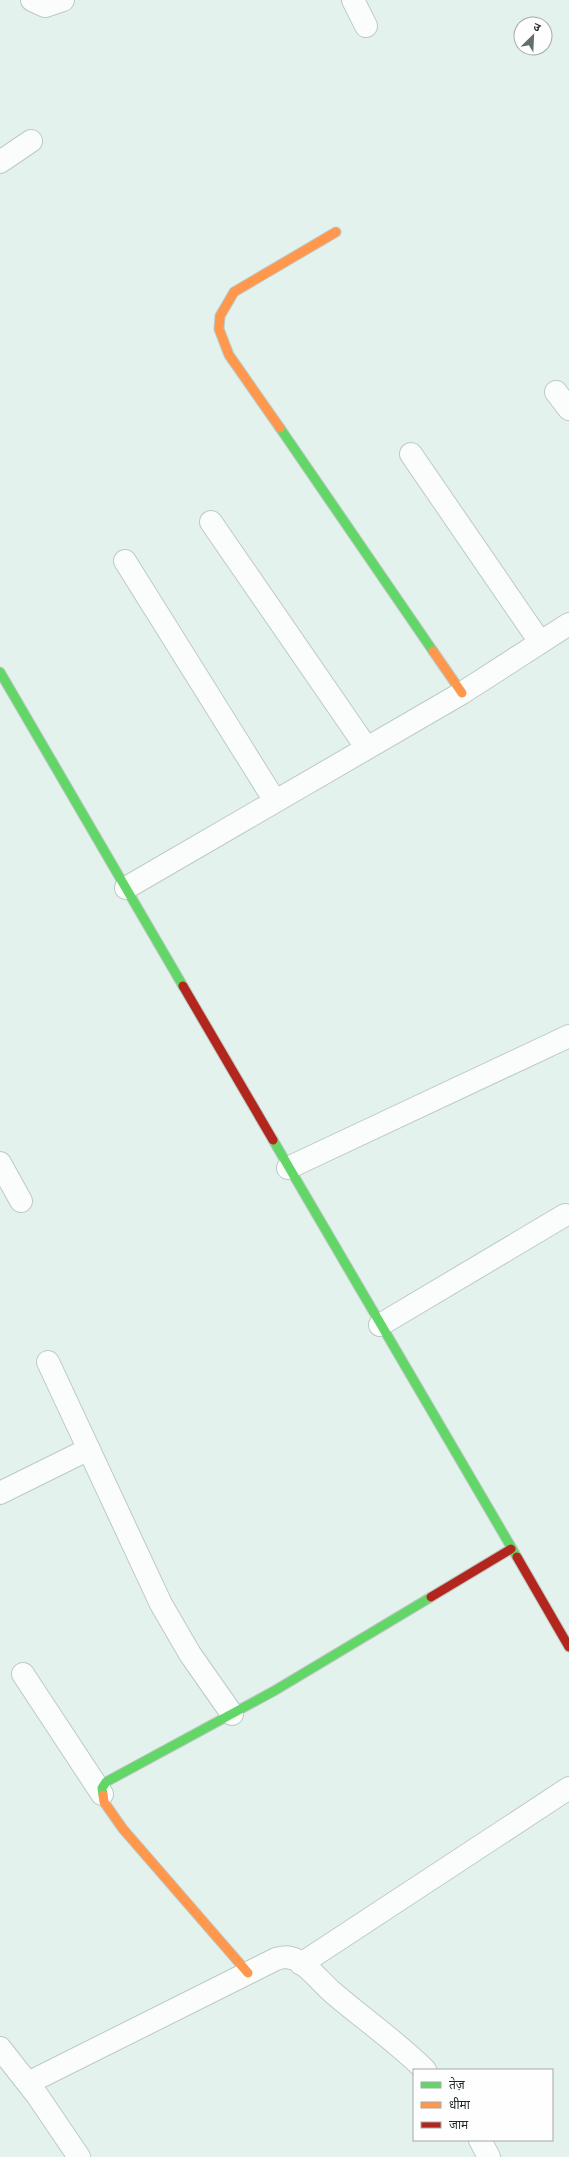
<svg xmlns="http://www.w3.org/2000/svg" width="569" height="2157" font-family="'Exo 2','Noto Sans Devanagari',sans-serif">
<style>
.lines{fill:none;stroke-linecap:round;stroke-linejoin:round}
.street-casing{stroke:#bec9c5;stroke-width:24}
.fast-casing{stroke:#bec9c5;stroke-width:11}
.slow-casing{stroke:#bec9c5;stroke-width:11}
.jam-casing{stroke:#bec9c5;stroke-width:11}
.street{stroke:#fbfdfc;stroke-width:22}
.fast{stroke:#63d668;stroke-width:9}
.slow{stroke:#ff974d;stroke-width:9}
.jam{stroke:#b3261e;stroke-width:9}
</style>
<rect width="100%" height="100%" fill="#e3f2ed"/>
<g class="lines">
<g class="street-casing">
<path id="street" d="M32,0L45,6L63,0
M353,0L366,26
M0,162L31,141
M556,392L569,409
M411,454L540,642
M211,522L366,747
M125,561L275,801
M126,888L462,693L569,624
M0,1163L21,1201
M288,1168L569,1036
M380,1325L565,1215
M48,1362L161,1604L190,1654L232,1714
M0,1493L89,1449
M23,1674L102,1794
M301,1964L569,1788
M0,2048L37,2095L79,2157
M28,2083L276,1959C280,1958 286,1956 291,1958C303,1960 321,1982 331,1991C362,2018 396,2041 425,2070
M480,2140L489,2157"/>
</g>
<g class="fast-casing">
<path id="fast" d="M280,428L433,651
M0,672L183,986
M273,1140L517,1557
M103,1795L102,1788L106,1782L274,1691L431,1597"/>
</g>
<g class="slow-casing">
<path id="slow" d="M280,428L229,355L219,329L220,316L234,292L336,232
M433,651L462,693
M103,1795L104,1802L123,1829L248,1973"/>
</g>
<g class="jam-casing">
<path id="jam" d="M183,986L273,1140
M517,1557L569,1647
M431,1597L511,1549"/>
</g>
<use href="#street" class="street"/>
<use href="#fast" class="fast"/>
<use href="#slow" class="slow"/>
<use href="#jam" class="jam"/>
</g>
<rect x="413" y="2069" width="140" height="72" fill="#fefefe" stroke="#a4a8a7"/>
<rect x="421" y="2082" width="20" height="6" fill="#63d668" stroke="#a4a8a7"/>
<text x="449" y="2089" font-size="12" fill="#1e2824">तेज़</text>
<rect x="421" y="2102" width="20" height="6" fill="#ff974d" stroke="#a4a8a7"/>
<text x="449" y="2109" font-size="12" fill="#1e2824">धीमा</text>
<rect x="421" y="2122" width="20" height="6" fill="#b3261e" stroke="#a4a8a7"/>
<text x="449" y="2129" font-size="12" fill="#1e2824">जाम</text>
<g transform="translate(533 36) rotate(24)"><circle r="19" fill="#fefefe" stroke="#a4a8a7"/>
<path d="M0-3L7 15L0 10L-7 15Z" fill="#636f6a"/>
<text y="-6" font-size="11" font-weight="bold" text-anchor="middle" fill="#1e2824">उ</text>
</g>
</svg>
